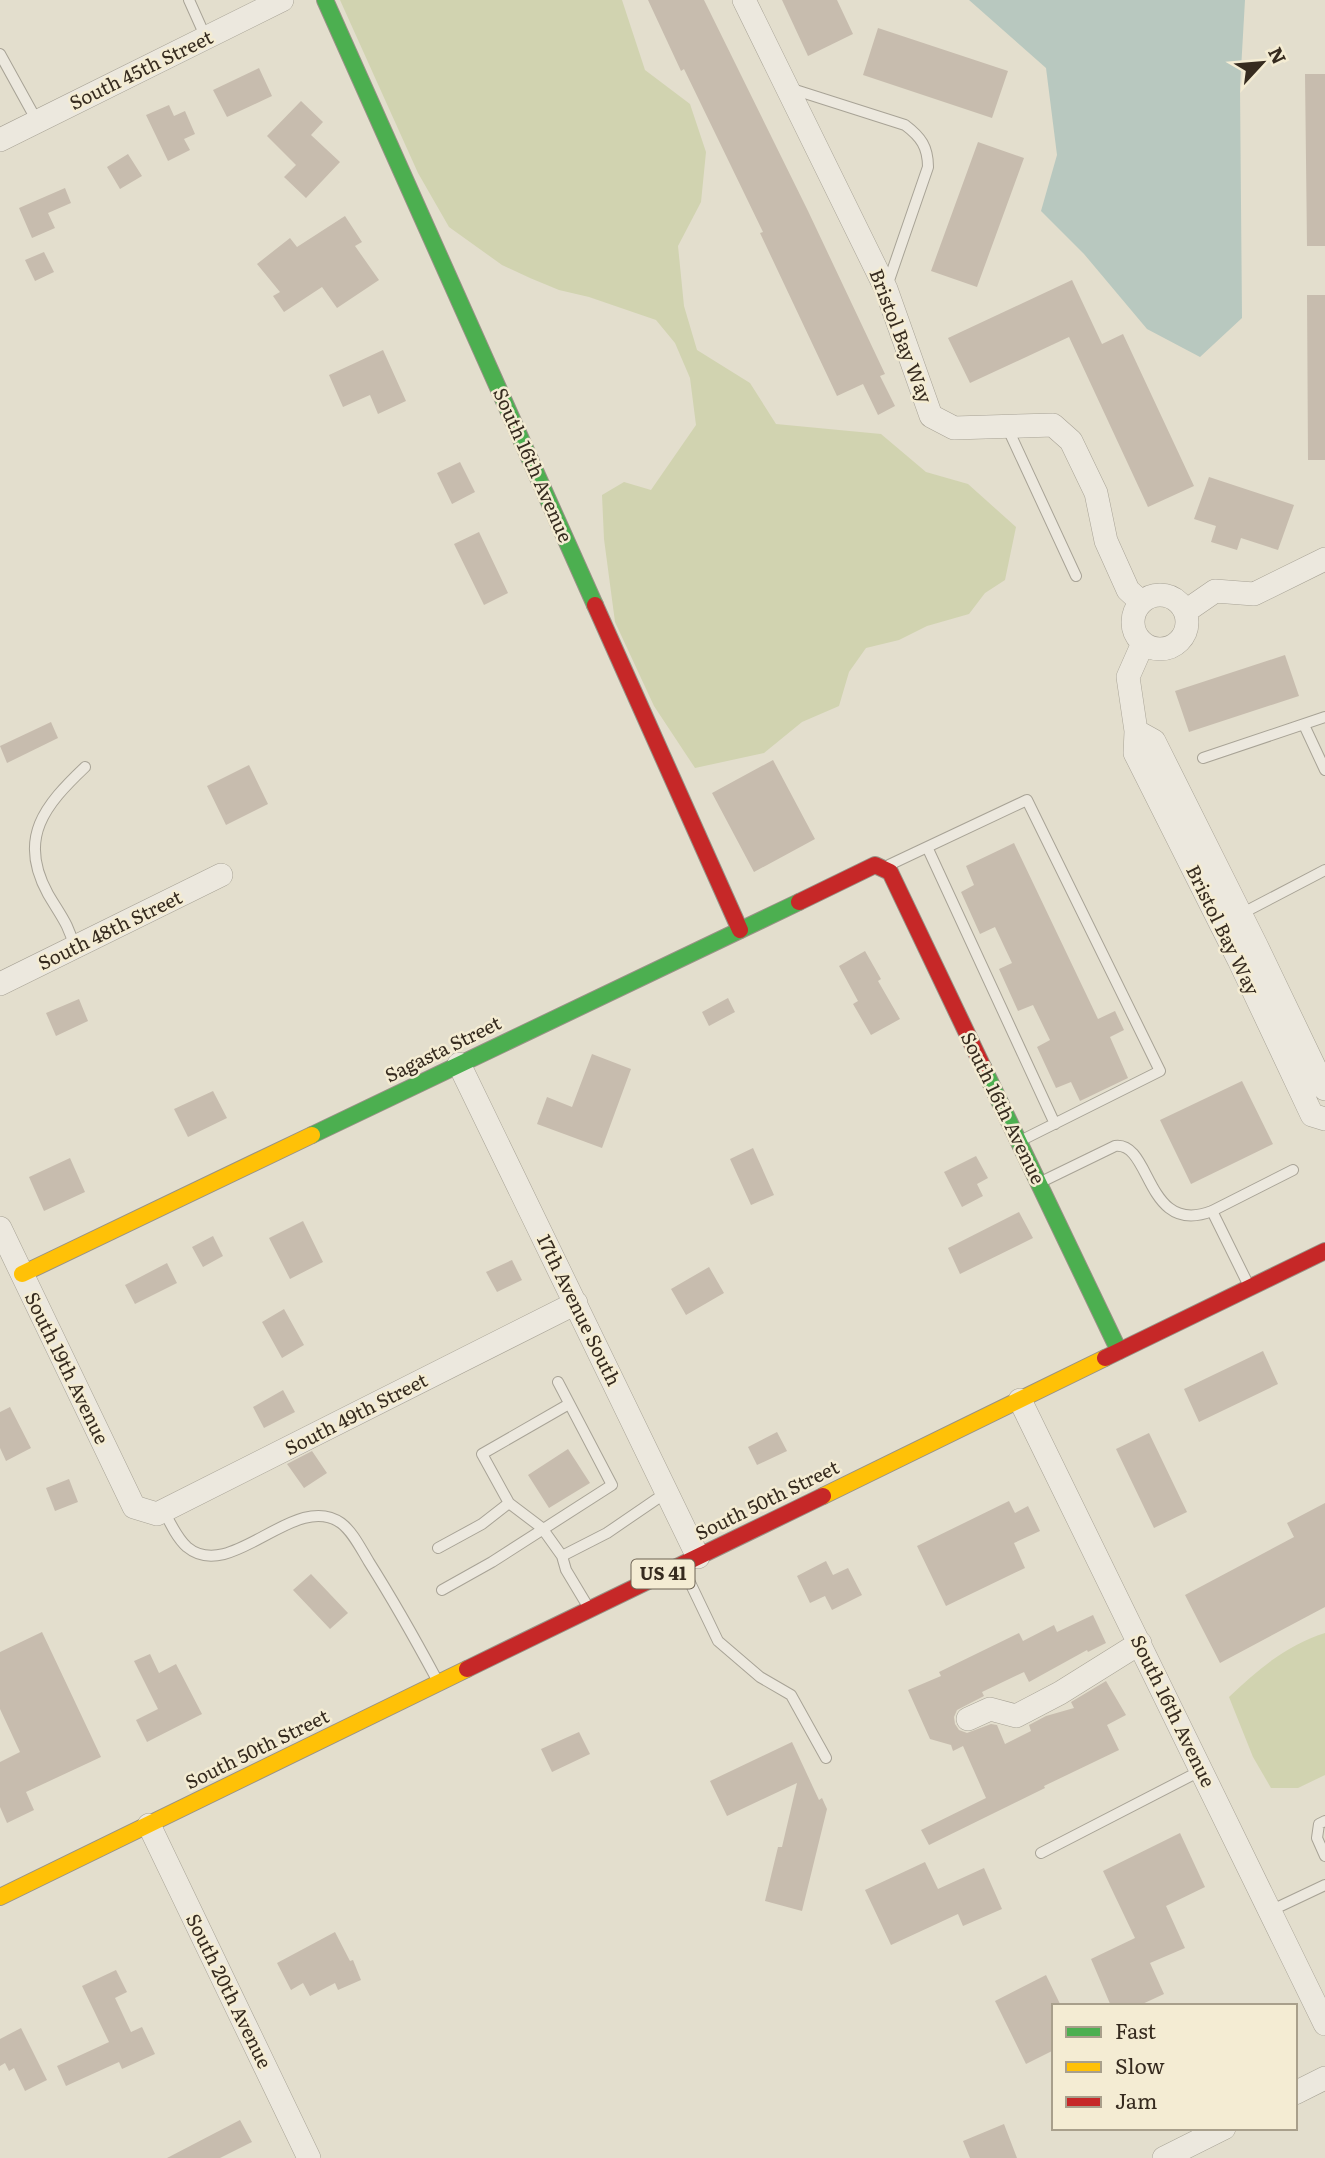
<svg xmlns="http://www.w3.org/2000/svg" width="1325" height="2158" font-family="Literata,serif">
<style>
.green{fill:#d1d3b0}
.water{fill:#b8c8bf}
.building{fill:#c7bcae}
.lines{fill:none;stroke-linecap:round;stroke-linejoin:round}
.lane-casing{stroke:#a8a396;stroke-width:12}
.street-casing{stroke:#a8a396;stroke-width:24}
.fast-casing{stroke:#989286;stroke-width:18}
.slow-casing{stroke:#989286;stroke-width:18}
.jam-casing{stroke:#989286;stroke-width:18}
.lane{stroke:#ece8de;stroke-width:10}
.street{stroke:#ece8de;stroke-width:23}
.fast{stroke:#4caf50;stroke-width:16}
.slow{stroke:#ffc107;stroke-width:16}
.jam{stroke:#c62828;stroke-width:16}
.labels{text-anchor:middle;stroke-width:5;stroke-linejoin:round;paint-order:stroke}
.shield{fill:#f4ecd3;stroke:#6f6555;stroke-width:2}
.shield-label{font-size:18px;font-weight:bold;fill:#362b1f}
.street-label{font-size:19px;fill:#362b1f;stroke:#f4ecd3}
</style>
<rect width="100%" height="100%" fill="#e3decd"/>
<path class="green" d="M340,0H622L645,70L690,104L706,152L701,202L678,246L684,306L697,350L750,383L776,424L881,434L926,472L968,484L1016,527L1005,580L985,593L969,614L927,626L899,640L866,648L849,672L839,706L802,722L764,753L695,768L654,706L615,622L604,539L602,495L624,482L651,490L696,425L690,378L675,343L656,320L589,297L559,290L530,278L502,265L449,227L418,173Z
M1325,1633V1775L1298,1788H1271L1253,1757L1229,1697C1258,1669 1287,1645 1325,1633Z"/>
<path class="water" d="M969,0H1245L1240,87L1242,318L1200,357L1147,329L1084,254L1041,211L1057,155L1046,68Z"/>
<path class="building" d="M648,0H704L808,211L885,374L880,376L895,406L878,415L863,384L837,396L760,233L763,232L684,69L681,71Z
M782,0H837L853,34L808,56Z
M878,28L1008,71L992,118L863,75Z
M259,68L272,96L227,117L213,90Z
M1305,74H1325V246H1307Z
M301,101L323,122L311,135L340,162L306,198L284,177L296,165L267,136Z
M169,105L174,116L185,111L195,134L184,139L190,150L168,161L146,115Z
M978,142L1024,158L977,287L931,271Z
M128,154L142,176L120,189L107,167Z
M65,188L71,203L48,213L55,228L32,238L19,208Z
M345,216L362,242L355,246L379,280L337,308L322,287L284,312L273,296L280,292L257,264L290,238L297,247Z
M44,252L54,272L35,281L25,260Z
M1072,280L1102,344L1123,334L1194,486L1148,507L1069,337L970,383L948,338Z
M1307,295H1325V460H1308Z
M383,350L406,401L378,414L370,395L343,407L329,375Z
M460,462L475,492L452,504L437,473Z
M1209,477L1294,505L1278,550L1241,538L1237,550L1211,542L1216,526L1194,519Z
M479,532L508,593L484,605L454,544Z
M1285,655L1299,696L1189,732L1175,691Z
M51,722L58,738L7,763L0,746Z
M773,760L815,839L754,872L712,793Z
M249,765L268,804L226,825L207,786Z
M1014,843L1098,1019L1115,1011L1124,1030L1110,1037L1128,1078L1080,1101L1071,1082L1056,1088L1037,1047L1050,1040L1033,1005L1018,1011L999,969L1012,963L995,927L980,934L961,892L974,885L966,866Z
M865,951L881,979L878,981L900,1019L871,1035L853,1004L858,1001L839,966Z
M728,998L735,1012L709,1026L702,1012Z
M79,999L88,1021L56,1036L46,1013Z
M592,1054L631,1069L602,1148L537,1124L547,1097L572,1107Z
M1242,1081L1273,1144L1191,1184L1160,1120Z
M213,1091L227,1118L188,1137L174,1109Z
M753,1148L774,1195L751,1205L730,1159Z
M976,1156L988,1178L977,1184L983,1196L962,1207L944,1172Z
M70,1158L85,1192L44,1211L29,1177Z
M1019,1212L1033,1238L960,1274L948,1248Z
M303,1221L323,1262L290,1279L269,1238Z
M213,1236L223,1256L203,1267L192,1247Z
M512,1260L522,1280L497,1292L486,1272Z
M167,1263L177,1283L135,1304L125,1285Z
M709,1267L724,1293L686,1315L671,1289Z
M284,1309L304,1345L282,1358L262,1322Z
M1263,1351L1278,1384L1199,1422L1184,1389Z
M283,1390L295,1412L264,1428L253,1407Z
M10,1407L31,1448L6,1461L0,1448V1412Z
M777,1432L787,1451L757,1465L748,1447Z
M1149,1433L1187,1512L1154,1528L1116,1449Z
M568,1449L590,1483L549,1508L528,1475Z
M312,1451L327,1473L304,1488L287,1464Z
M69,1479L78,1502L55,1511L46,1488Z
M1009,1501L1015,1513L1028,1506L1040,1531L1014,1543L1025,1568L946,1606L917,1546Z
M1325,1503V1607L1220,1663L1185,1595L1294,1537L1287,1523Z
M826,1561L833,1575L848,1568L862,1595L832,1610L825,1596L810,1603L797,1576Z
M311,1574L348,1613L330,1629L293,1590Z
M1093,1615L1106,1643L1088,1652L1087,1650L1029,1682L1024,1672L982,1692L984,1696L957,1710L954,1717L955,1724L959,1730L967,1733L991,1724L997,1725L1005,1744L1031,1731L1029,1725L1046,1716L1074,1708L1071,1702L1106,1681L1126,1715L1107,1725L1119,1750L1044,1786L1045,1788L929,1845L921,1830L986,1798L963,1746L953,1751L951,1745L930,1739L908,1690L941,1676L939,1672L1019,1633L1023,1641L1054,1625L1057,1632Z
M42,1632L101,1757L26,1792L34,1810L7,1823L0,1807V1762L20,1752L0,1709V1652Z
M150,1654L159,1673L176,1664L202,1714L147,1742L136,1720L158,1709L134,1661Z
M579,1732L590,1754L552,1772L541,1749Z
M792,1742L819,1800L822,1798L827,1809L802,1911L765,1901L778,1847H782L797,1783L727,1816L710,1781Z
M1180,1833L1205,1887L1166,1906L1185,1948L1150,1963L1164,1994L1138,2006H1111L1091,1959L1135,1938L1103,1871Z
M925,1862L938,1889L984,1868L1002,1909L963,1926L958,1914L891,1945L865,1890Z
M335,1932L350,1961L353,1960L361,1980L338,1990L335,1983L310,1996L303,1983L291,1990L277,1963Z
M116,1970L127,1992L115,1998L131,2032L142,2027L155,2054L122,2069L119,2062L66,2086L57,2066L109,2042L82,1986Z
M1046,1975L1061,2006H1054V2050L1026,2064L995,2001Z
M21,2028L47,2080L25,2091L14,2068L9,2071L5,2063L0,2066V2039Z
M240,2120L252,2142L220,2158H167Z
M1004,2124L1017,2158H970L963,2141Z"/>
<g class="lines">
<g class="lane-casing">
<path id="lane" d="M189,0L206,38
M0,54L37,121
M789,88L905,125C921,137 928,147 928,167L887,286
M1007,427L1076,576
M1304,725L1325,770
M1203,758L1325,717
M928,849L1055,1124
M889,865L1027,800L1160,1071L1020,1141
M1239,915L1325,870
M74,947C70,926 59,913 48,894C17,838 45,805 85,767
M1041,1182L1115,1146C1152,1141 1145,1237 1212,1211L1293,1170
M1212,1211L1248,1284
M164,1511C170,1523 177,1538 187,1547C231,1584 295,1490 341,1523C353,1532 361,1549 369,1562C393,1600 415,1639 436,1678
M438,1548L482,1524L509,1503
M562,1556L542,1528L509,1503L482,1454L569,1404
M683,1568L718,1641L760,1677L791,1695L826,1758
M442,1590L492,1562L612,1485L558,1382
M587,1605L566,1570L562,1556L607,1533L667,1492
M1325,1821L1319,1824L1317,1838L1325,1856
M1041,1853L1202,1770
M1270,1911L1325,1885"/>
</g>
<g class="street-casing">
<path id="street" d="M744,0L886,289L931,416L954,428L1053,425L1071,441L1096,493L1106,541L1128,590L1141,602
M0,140L282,0
M1133 622a27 27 0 1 1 54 0a27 27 0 1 1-54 0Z
M1186,611L1215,591L1254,594L1325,559
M1143,643L1128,677L1136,731L1135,753L1239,960L1312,1115L1325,1119
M1136,731L1154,741L1256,945L1325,1089
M0,984L221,875
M459,1064L698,1557
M0,1228L134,1507L157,1514L576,1303
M1020,1400L1325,2024
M968,1719L990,1709L1016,1716L1060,1693L1140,1643
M149,1825L309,2158
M1295,2093L1325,2078
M1164,2158L1224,2128"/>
</g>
<g class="fast-casing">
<path id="fast" d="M325,0L595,605
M983,1067L1119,1351
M312,1135L799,902"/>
</g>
<g class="slow-casing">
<path id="slow" d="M22,1274L312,1135
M823,1496L1105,1358
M0,1897L467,1669"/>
</g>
<g class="jam-casing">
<path id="jam" d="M595,605L740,930
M799,902L875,865L890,872L983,1067
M1105,1358L1325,1251
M467,1669L823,1496"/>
</g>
<use href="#lane" class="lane"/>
<use href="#street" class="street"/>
<use href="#fast" class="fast"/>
<use href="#slow" class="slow"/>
<use href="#jam" class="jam"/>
</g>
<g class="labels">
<rect class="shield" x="631.5" y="1559.5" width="63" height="29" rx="5"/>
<g class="shield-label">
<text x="663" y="1580">US 41</text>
</g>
<g class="street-label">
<text transform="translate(141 70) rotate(-26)" y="7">South 45th Street</text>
<text transform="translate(901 336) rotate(69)" y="7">Bristol Bay Way</text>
<text transform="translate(533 465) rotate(66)" y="7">South 16th Avenue</text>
<text transform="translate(110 930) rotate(-26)" y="7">South 48th Street</text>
<text transform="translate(1223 930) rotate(64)" y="7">Bristol Bay Way</text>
<text transform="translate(443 1049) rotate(-26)" y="7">Sagasta Street</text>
<text transform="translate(1003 1108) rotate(64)" y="7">South 16th Avenue</text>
<text transform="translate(579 1310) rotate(64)" y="7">17th Avenue South</text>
<text transform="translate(67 1368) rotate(64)" y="7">South 19th Avenue</text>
<text transform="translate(356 1414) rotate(-27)" y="7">South 49th Street</text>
<text transform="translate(767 1500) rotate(-26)" y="7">South 50th Street</text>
<text transform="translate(1173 1711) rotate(64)" y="7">South 16th Avenue</text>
<text transform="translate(257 1749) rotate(-26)" y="7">South 50th Street</text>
<text transform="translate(229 1991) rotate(64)" y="7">South 20th Avenue</text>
</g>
</g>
<rect x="1052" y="2004" width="245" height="126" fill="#f4ecd3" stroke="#a89f8b" stroke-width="2"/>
<rect x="1066" y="2027" width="35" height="10" fill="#4caf50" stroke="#a89f8b" stroke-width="2"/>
<text x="1115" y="2039" font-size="21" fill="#362b1f">Fast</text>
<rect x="1066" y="2062" width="35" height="10" fill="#ffc107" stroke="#a89f8b" stroke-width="2"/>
<text x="1115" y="2074" font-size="21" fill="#362b1f">Slow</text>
<rect x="1066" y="2097" width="35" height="10" fill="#c62828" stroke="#a89f8b" stroke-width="2"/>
<text x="1115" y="2109" font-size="21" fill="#362b1f">Jam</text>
<g transform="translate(1262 63) rotate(64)" stroke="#f4ecd3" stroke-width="5" paint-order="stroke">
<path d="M0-5L12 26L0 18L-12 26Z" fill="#362b1f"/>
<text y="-10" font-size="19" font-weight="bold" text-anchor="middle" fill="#362b1f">N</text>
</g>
</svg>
